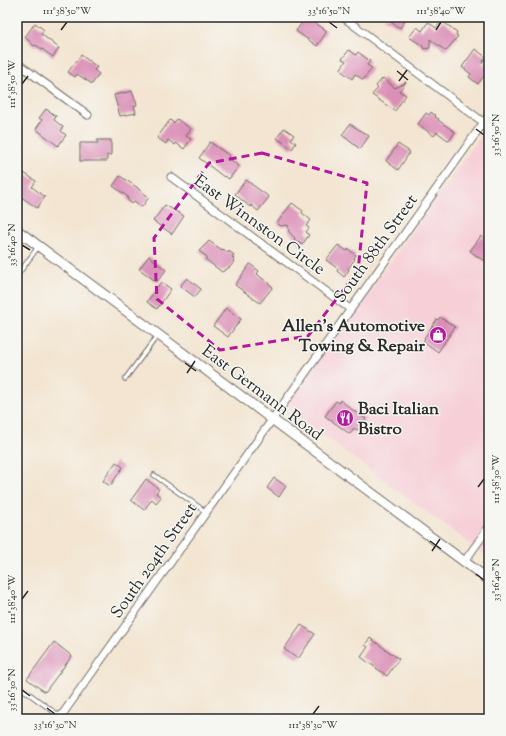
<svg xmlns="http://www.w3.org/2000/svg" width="506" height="736" font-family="'Sorts Mill Goudy',serif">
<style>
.built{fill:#f6cfd7}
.building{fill:#db8fb7}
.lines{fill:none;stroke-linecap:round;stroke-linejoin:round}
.lane-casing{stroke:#716c65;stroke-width:5.5}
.street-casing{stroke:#716c65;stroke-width:9}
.secondary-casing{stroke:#716c65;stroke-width:11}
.lane{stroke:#fff;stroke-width:3.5}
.street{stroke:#fff;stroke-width:7}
.secondary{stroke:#fff;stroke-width:9}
.marked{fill:none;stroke:#b5179e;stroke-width:3;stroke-dasharray:8 5;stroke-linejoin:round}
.ticks{fill:none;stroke:#2b2b2b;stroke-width:1.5}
.labels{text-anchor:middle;stroke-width:3;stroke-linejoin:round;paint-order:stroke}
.street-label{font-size:17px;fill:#2b2b2b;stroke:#f6f6f2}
.poi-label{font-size:17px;font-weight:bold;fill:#2b2b2b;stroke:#f6f6f2;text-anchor:end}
.neatline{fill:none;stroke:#2b2b2b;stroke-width:1.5}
.ticks-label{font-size:10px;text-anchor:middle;fill:#2b2b2b}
</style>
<rect width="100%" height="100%" fill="#f6f6f2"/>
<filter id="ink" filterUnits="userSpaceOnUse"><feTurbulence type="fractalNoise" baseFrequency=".025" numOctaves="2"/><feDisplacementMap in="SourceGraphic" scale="8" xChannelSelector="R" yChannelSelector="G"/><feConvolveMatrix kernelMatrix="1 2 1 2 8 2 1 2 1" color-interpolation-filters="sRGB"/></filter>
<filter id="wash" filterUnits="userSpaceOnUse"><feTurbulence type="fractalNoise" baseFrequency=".012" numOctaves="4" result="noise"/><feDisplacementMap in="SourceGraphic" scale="16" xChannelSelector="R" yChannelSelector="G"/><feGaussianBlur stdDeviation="0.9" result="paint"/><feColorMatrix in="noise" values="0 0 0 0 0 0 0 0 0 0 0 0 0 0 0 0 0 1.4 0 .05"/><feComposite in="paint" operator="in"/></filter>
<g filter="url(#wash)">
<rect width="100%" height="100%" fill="#f3e5d1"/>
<path class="built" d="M489,125V558L292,412L290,403L292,398Z"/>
<g id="blocks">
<path class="building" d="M306,17L327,31L317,46L296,31Z
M383,17H407L400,28Z
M442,21L457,32L456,35L458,36L446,51L430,39V48L423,49V46L409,37L417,27L422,31L428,22L436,28Z
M35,23L44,30L41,34L59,48L53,57L39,47L35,45L34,46L25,37Z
M475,49L486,57L482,63L489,69L478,84L469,77L471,74L462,67Z
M349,50L356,55L358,52L370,61L367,65L372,68L363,80L355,74L352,79L340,70L346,61L342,59Z
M81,55L97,67L94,70L99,74L92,84L77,74L75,77L68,72Z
M383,78L395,88L406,82L399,91L406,95L395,111L372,95L378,88L376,86Z
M132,91L137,105L134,106L136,113L120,116L114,95Z
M46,109L56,116L54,120L63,127L61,131L66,135L58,146L36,129L42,120L39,118Z
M431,112L436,116L435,117L439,119L438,120L455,132L449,141L437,132L434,136L418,124L426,113L429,115Z
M177,119L191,129L186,136L191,139L184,149L176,143L175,145L168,140L166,144L157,138L170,120L174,123Z
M350,124L369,136L360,149L342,135Z
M284,128L294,135L291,139L296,143L292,149L277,138Z
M97,140H111V155H107V161H80V143H98Z
M210,142L230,156L228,158L239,166L229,179L225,176L224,177L199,158Z
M398,144L410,152L398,170L386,161Z
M24,173L36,181L32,187L45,197L37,208L17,194V182Z
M120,176L138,188V189L149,197L142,207L134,201L132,204L127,199L128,197L113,186Z
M246,180L269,197L258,211L251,205L250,207L235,194Z
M292,203L303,211L302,213L311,220L306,226L309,228L306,232L309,235L302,245L294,239L295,238L289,232L288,225L281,226L277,223Z
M165,205L184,216L172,234L153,221Z
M481,236L489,241V263L484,260L481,259L470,251Z
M209,241L222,250L223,249L228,253L229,251L234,255L232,257L234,259L233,261L234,262L230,267L222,272L205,259L207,257L199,251Z
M338,245L347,251L348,249L356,255L354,258L355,259L348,269L349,270L344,277L337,271L338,269L326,260Z
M149,256L166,270L157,282L139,269Z
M250,264L259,271L257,274L273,287L260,303L235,285Z
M187,278L201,289L195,297L180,286Z
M161,282L171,289L157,309L147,302Z
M226,308L241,319L228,337L213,326Z
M440,317L455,327L438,352L423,341L425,339L424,338L437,319L438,320Z
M340,400L359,415V414L366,419L357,430L354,428L350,434L325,416L336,401L339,403Z
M116,462L123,467L110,486L103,481Z
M274,478L286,486L279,497L267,488Z
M146,479L159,489L156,493L161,497L156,503L152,499L144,510L131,500Z
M301,625L315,634L298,659L284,649Z
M370,638L399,659L387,676L361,657L368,647L365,645Z
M54,642L72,656L45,692L27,679Z"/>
</g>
</g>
<g filter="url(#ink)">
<use href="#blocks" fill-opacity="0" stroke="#716c65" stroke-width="1"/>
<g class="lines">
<g class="lane-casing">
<path id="lane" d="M17,276L38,247
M125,379L158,335
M154,475L206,512
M17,685L61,717"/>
</g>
<g class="street-casing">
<path id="street" d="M343,17L483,122
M17,63L88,115
M171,177L350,309
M464,562L489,527
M59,719L489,115"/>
</g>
<g class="secondary-casing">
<path id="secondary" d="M17,230L489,580"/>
</g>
<use href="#lane" class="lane"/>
<use href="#street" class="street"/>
<use href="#secondary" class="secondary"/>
</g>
</g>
<path class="marked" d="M262,153L367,183L358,271L308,336L220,350L157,299L154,238L209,163Z"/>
<path class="ticks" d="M329,22L337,28M61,30L67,22M436,30L441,22M397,71L408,80M399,81L407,70M22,84L28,76M476,129L484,135M22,245L30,250M185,363L196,371M187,373L195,361M478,487L484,479M430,541L441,549M432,551L440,539M476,574L484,580M22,599L28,591M22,690L30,696M47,708L55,714M313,714L319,706"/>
<defs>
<g id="shop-disc" transform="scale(0.9)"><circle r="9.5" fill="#b5179e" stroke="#f6f6f2"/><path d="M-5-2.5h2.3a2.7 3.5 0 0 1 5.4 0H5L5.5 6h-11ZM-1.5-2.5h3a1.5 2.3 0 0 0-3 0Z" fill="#fff"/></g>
<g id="restaurant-disc" transform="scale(0.9)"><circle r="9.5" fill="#b5179e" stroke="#f6f6f2"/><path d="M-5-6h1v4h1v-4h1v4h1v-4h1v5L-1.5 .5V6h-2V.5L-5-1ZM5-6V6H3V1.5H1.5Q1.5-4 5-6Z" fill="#fff"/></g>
</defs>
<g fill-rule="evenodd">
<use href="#shop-disc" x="438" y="335"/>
<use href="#restaurant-disc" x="345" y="418"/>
</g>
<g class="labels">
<g class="street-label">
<text transform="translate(260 224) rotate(36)" y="6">East Winnston Circle</text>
<text transform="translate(375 248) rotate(-54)" y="6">South 88th Street</text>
<text transform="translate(263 392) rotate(37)" y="6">East Germann Road</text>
<text transform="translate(153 560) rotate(-55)" y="6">South 204th Street</text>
</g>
<g class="poi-label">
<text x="425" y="331">Allen's Automotive<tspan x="425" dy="20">Towing &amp; Repair</tspan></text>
<text x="358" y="414" text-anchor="start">Baci Italian<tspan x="358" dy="20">Bistro</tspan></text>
</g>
</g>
<rect width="506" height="736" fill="none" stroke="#f6f6f2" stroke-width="44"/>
<rect x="22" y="22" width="462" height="692" class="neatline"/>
<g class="ticks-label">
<text x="67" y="14">111°38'50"W</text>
<text x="329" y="14">33°16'50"N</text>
<text x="441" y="14">111°38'40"W</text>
<text transform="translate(11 84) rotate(-90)" y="4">111°38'50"W</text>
<text transform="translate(495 135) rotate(-90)" y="4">33°16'50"N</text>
<text transform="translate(11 245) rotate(-90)" y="4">33°16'40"N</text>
<text transform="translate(495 479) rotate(-90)" y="4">111°38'30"W</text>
<text transform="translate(495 580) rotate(-90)" y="4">33°16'40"N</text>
<text transform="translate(11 599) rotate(-90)" y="4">111°38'40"W</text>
<text transform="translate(11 690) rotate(-90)" y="4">33°16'30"N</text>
<text x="55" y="728">33°16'30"N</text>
<text x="313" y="728">111°38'30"W</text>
</g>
</svg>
